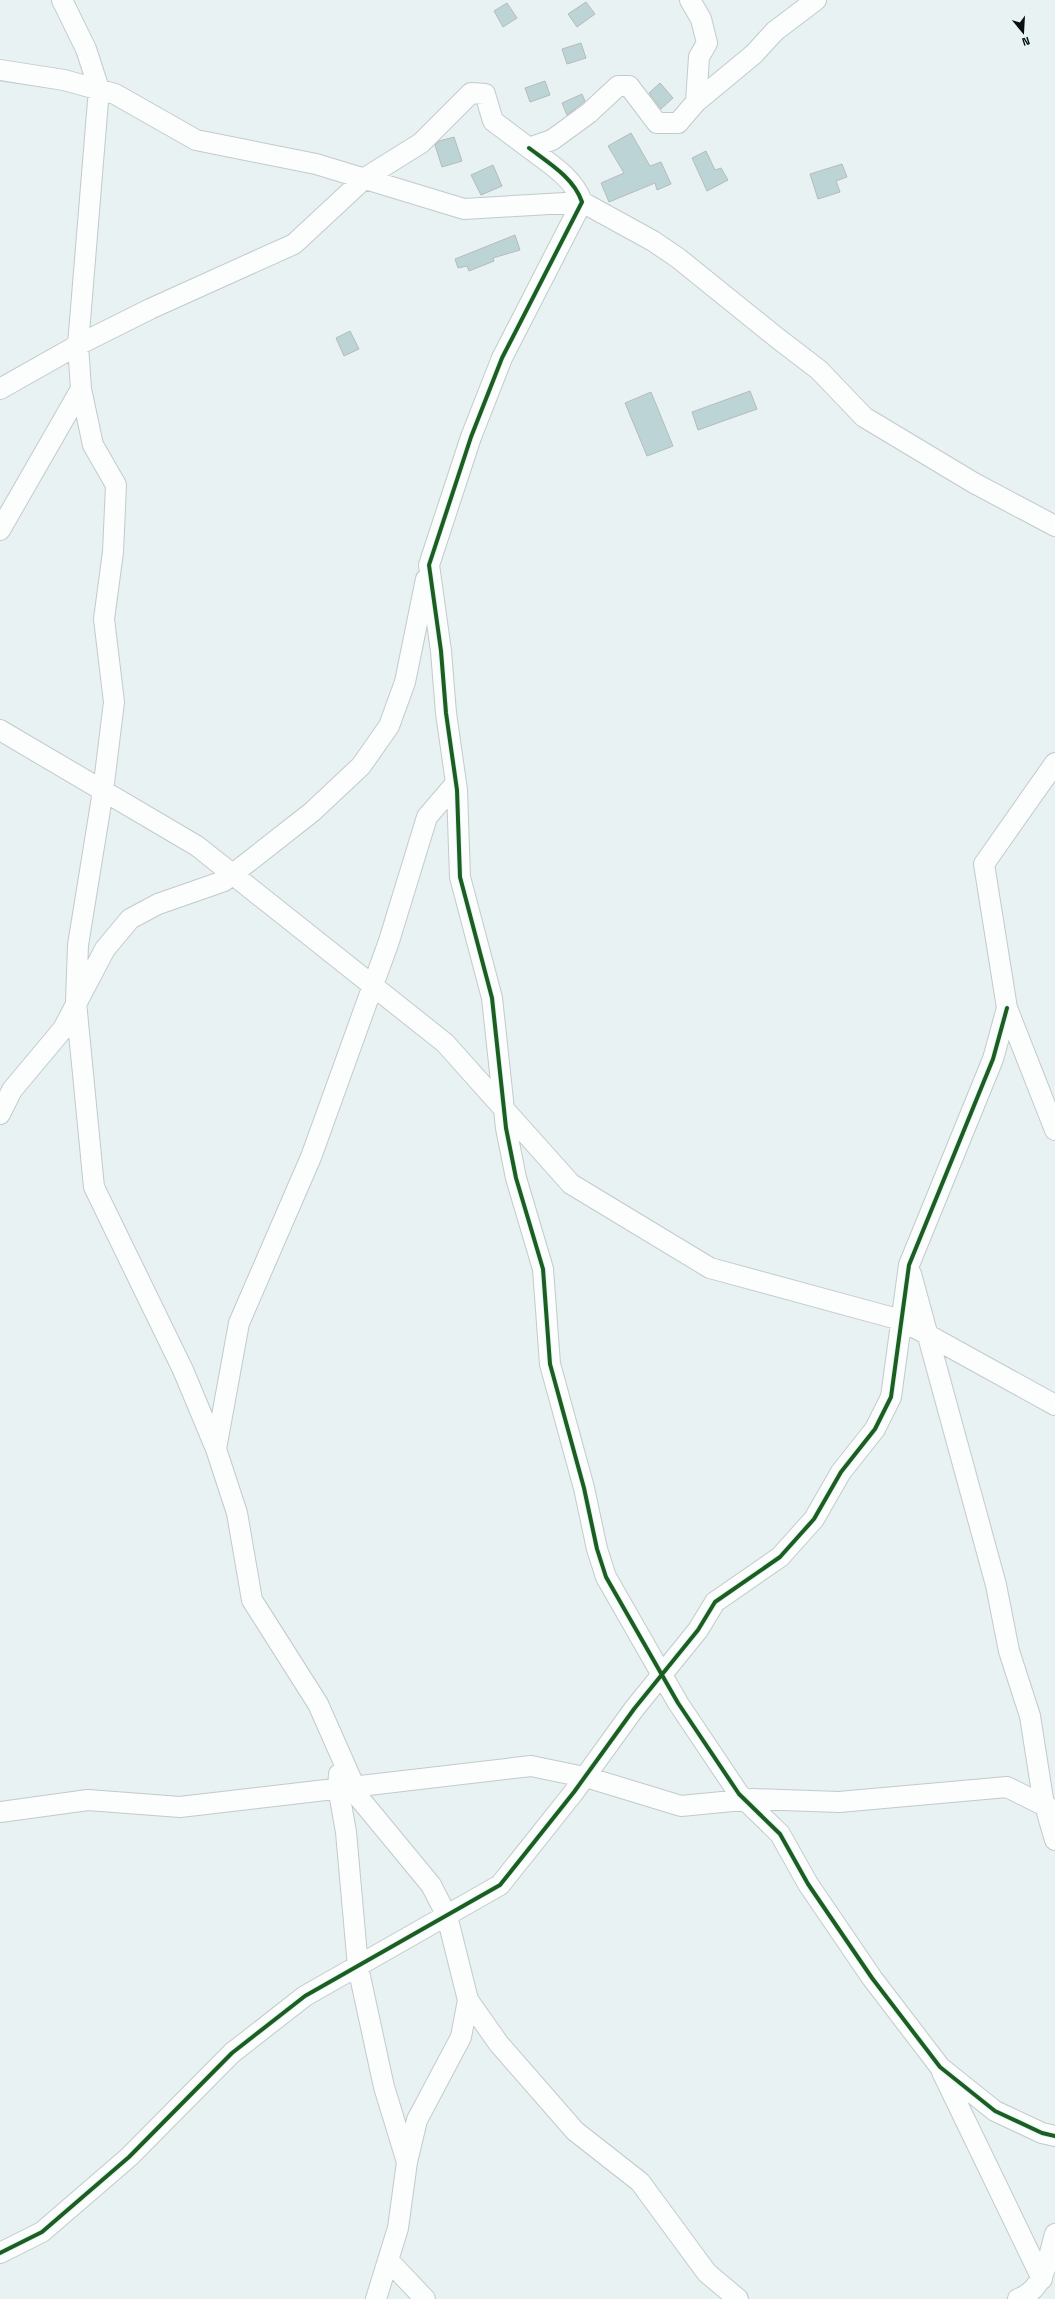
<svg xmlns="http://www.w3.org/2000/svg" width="1055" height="2299" font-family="'Space Grotesk',sans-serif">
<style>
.building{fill:#bcd4d6;stroke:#b5bcbc}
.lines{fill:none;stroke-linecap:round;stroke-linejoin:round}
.minor-casing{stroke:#c3cacb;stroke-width:22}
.minor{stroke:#fcfdfd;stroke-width:20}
.cycleway-casing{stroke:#e4f5f6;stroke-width:6}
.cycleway{stroke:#1b5e20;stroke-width:4}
</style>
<rect width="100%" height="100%" fill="#e8f2f2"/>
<path class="building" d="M586,2L595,14L577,27L568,14Z
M507,3L517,18L503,27L494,11Z
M581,43L586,58L567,64L562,49Z
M545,81L550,95L530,102L525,88Z
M660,83L673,98L661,109L649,93Z
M582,94L585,101L567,115L562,103Z
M631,133L650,166L661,162L671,184L657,190L655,183L609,202L601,183L624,173L608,146Z
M454,137L462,161L442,167L435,145L439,141Z
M706,151L715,170L721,168L728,180L707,191L692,158Z
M842,164L847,177L836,181L840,192L818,199L810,174Z
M493,165L502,186L481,195L471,175Z
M515,235L520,250L493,258L494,261L469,271L467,266L458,268L455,259Z
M350,331L359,349L344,356L336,338Z
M750,391L757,409L698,430L692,412Z
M651,392L673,446L647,456L625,403Z"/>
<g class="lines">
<g class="minor-casing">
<path id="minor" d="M690,0L701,19L707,43L699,57L696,102
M0,70L64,80L115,94L196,140L316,164L464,209L582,202L653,241L678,258L776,337L819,370L864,417L974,483L1055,526
M529,148C549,163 574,178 582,202L502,358L471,437L429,565L441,651L446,713L457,790L460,877L492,998L506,1128L516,1178L543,1269L550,1364L584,1488L597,1549L606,1577L678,1703L739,1794L780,1834L808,1884L872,1978L940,2067L995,2111L1042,2133L1055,2136
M0,389L78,345L150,309L294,244L365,178L421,143L471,93L485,94L493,121L529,148L552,140L589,113L618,86H629L657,123H678L696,102L754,54L775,31L816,0
M81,389L93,445L116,485L113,552L104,619L114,702L103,791L78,945L76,1002L94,1187L183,1370L216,1449
M0,530L81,389L78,345L99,89L86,49L62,0
M0,730L197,846L445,1043L571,1184L710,1268L901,1320L1055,1405
M1055,763L984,864L1007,1008L1055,1130
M0,1114L12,1090L63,1029L105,949L130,919L158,904L224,881L312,812L361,766L389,726L405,682L426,579
M911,1274L996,1585L1009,1651L1030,1716L1043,1799L1055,1840
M339,1774L338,1787L346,1832L358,1967L384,2087L407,2162
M0,1812L88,1800L180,1807L531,1766L589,1778L681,1806L753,1799L839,1802L1007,1787L1055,1811
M468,2000L499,2044L575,2131L640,2182L707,2273L738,2299
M942,2072L1042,2279
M0,2253L42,2232L129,2157L232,2053L305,1996L500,1885L574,1792L634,1709L698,1630L715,1602L780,1557L814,1519L841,1472L875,1429L891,1397L909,1265L993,1059L1007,1008
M388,2260L425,2299
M376,2299L398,2228L407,2162L417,2120L461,2037L468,2000L447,1916L431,1885L360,1799L318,1704L252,1600L237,1513L216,1449L239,1323L311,1157L389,941L427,817L456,783
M1018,2299C1045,2289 1048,2258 1055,2234"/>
</g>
<use href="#minor" class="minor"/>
<g class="cycleway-casing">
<path id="cycleway" d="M529,148C549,163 574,178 582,202L502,358L471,437L429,565L441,651L446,713L457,790L460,877L492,998L506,1128L516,1178L543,1269L550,1364L584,1488L597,1549L606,1577L678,1703L739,1794L780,1834L808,1884L872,1978L940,2067L995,2111L1042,2133L1055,2136
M0,2253L42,2232L129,2157L232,2053L305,1996L500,1885L574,1792L634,1709L698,1630L715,1602L780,1557L814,1519L841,1472L875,1429L891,1397L909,1265L993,1059L1007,1008"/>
</g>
<use href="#cycleway" class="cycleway"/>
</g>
<g transform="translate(1023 32) rotate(162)" stroke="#e4f5f6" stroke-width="3" paint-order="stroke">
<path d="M0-3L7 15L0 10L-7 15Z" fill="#080d0e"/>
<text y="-6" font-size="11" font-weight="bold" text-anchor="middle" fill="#080d0e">N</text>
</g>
</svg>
